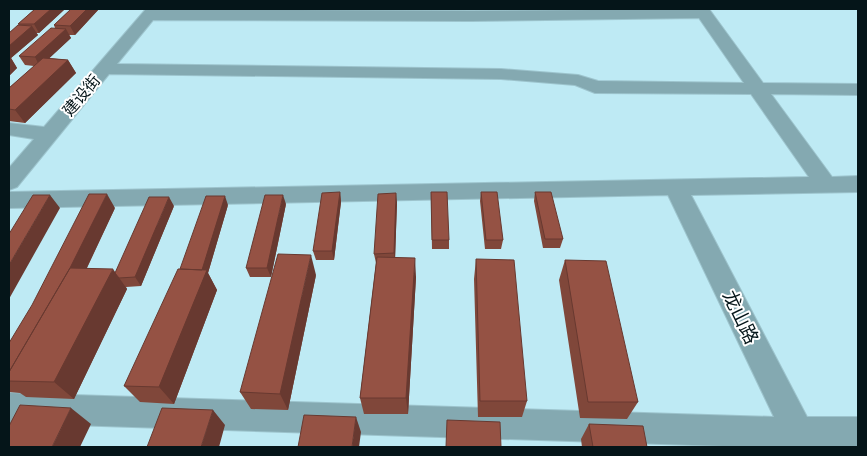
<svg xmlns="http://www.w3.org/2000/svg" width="867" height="456" font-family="'PT Sans Narrow','Noto Sans SC',sans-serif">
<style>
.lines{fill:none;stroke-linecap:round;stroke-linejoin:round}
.minor-casing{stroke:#9dc4cd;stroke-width:2}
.minor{fill:#84a9b1;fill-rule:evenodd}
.wall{fill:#80473a}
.shaded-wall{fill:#683930}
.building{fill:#955244;stroke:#683930}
.labels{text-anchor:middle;stroke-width:4;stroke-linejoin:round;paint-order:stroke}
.far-street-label{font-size:16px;fill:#051519;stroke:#fff}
.street-label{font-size:19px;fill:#051519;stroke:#fff}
</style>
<rect width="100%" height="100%" fill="#beeaf4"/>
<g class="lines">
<g class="minor-casing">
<path id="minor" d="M146,9L471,11L709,9L763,83L858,84V95L771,94L832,177L858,176V192L691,195L807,417H858V447H753L9,423V393L774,417L668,195L9,208V192L809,177L751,94L595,93L575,85L501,79L109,74L17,187L9,190V168L34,139L9,135V123L44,127ZM699,18L744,83L598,81L578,75L501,69L117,64L153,20L471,21Z"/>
</g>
<use href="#minor" class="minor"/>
</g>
<path class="wall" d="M35,9H65L39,33H36L38,35L11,58L17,68L9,76V33L19,25L18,24Z
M71,9H99L75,35H69L71,38L49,58L68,60L76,73L25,123L9,121V88L34,66L25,65L19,56L55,28L54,25Z
M340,192L341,202L334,260H316L313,251Z
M431,192L449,240V249H432Z
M481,192L503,240L501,249H485L480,201Z
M535,192L563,239L560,248H543L534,201Z
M397,202L395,257L416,277L408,414H364L360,398L376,263L374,254Z
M286,204L271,277H250L246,268Z
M228,205L208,273L217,290L174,404L140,402L124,386Z
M174,206L141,286L126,287L127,289L74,399L26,397L20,393L9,392V343L115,208L87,268L115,273Z
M476,259L527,401L522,417H478L474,279Z
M565,260L638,402L627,419L580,418L559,280Z
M316,275L288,410L251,409L240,392Z
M589,424L647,447H582L581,439Z"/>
<path class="shaded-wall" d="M51,9H65L39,33L34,24Z
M87,9H99L75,35L70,26Z
M32,26L38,35L11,58L17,68L9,76V46Z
M66,29L71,38L40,67L35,57Z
M68,60L76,73L25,123L15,110Z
M340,192L341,202L334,260L332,251Z
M396,193L397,202L395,262L394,253Z
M107,194L115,208L63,318L9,381Z
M50,195L60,208L9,299V265Z
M283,195L286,204L271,277L267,268Z
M225,196L228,205L208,273L217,290L174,404L159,387Z
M169,197L174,206L141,286L135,277Z
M311,255L316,275L288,410L280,394Z
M415,258L416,277L408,414L406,398Z
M113,269L127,289L74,399L54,382Z
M71,408L91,424L80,447H52Z
M213,410L225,425L219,447H201Z
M356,417L361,432L359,447H352Z"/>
<path class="building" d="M35,9H51L34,24H18Z
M71,9H87L70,26L54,25Z
M18,25L32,26L9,46V33Z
M51,28L66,29L35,57L19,56Z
M43,58L68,60L15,110L9,109V88Z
M340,192L332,251H313L322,193Z
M431,192H447L449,240H432Z
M481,192H497L503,240H486Z
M535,192H551L563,239H545Z
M396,193L394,253L374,254L378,194Z
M89,194H107L70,268L9,372V343L32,305Z
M33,195H50L9,265V234Z
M265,195H283L267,268H246Z
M206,196H225L202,270L180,269Z
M149,197H169L135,277L119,278L115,273Z
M278,254L311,255L280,394L240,392Z
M377,257L415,258L406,398H360Z
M476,259L514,260L527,401H480Z
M565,260L606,261L638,402H588Z
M70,268L113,269L54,382L9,381V372Z
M178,269L207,270L159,387L124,386Z
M20,405L71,408L52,447H9V426Z
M162,408L213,410L201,447H147Z
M304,415L356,417L352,447H298Z
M447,420L500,422L501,447H446Z
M589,424L643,426L647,447H593Z"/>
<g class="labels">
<g class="far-street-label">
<text transform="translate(81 95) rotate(-50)" y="6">建设街</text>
</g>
<g class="street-label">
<text transform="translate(741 317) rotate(64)" y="7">龙山路</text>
</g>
</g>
<rect width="867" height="456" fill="none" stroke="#051519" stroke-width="20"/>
</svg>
